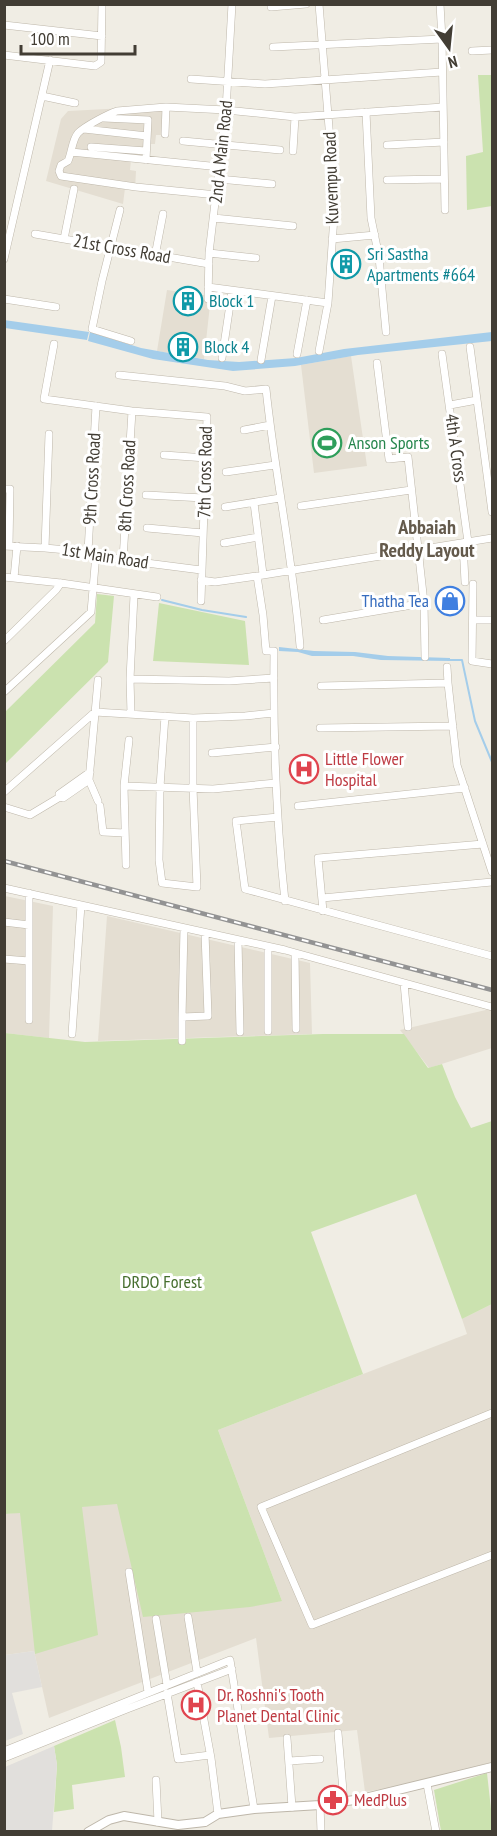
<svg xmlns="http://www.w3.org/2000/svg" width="497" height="1836" font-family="'PT Sans Narrow',sans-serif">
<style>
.residential{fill:#e4ded2}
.green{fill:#cbe2af}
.parking{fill:#e1dfdc}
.water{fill:#a4cdea}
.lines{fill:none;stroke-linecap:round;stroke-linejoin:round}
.stream{stroke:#a4cdea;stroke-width:2}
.minor-casing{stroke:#beb7aa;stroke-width:8}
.tertiary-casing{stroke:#beb7aa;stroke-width:10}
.minor{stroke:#fff;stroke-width:7}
.tertiary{stroke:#fff;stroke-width:8}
.rail-casing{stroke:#939393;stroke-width:4.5}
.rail{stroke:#fff;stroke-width:2;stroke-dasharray:7;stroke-linecap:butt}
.labels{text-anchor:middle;stroke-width:6;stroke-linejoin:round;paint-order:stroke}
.street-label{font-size:18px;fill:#423d34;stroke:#fff}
.culture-label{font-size:18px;fill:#0d838f;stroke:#fff;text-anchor:start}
.leisure-label{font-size:18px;fill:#27864d;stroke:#fff;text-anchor:start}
.shop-label{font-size:18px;fill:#366cbe;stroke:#fff;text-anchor:end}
.health-label{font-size:18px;fill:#be3a42;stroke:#fff;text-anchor:start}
.park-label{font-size:18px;fill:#456e2d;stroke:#fff}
.neighbourhood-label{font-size:20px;font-weight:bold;fill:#645a4c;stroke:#fff}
</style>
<rect width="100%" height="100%" fill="#f0ede4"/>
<path class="residential" d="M165,106L163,135H156L155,144H150L149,161L131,160L130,170L136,171L135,190L125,188L123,204L46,181L61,119L68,111Z
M167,290L211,296L204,359L157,351Z
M351,356L367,466L314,473L301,365Z
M5,896L53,906L49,1038L5,1033Z
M107,916L310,963L312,1034L98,1041Z
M490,1009L492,1010V1048L429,1068L400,1030Z
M492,1304V1762L423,1782L365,1792L357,1730L269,1738L256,1638L49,1718L34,1651L5,1655V1514L117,1503L282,1601L218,1430L467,1334L462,1319Z"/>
<path class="green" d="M478,75H492V206L467,210L466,156L483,152Z
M97,594L114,596L108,662L5,764V712L95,623Z
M159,603L245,621L249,665L153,661Z
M5,1033L85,1042L323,1034H404L428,1068L442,1064L455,1097L471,1128L492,1121V1304L462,1319L416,1194L311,1232L363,1374L218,1430L282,1601L250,1607L143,1617L117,1504L82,1507L98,1635L35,1654L20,1513L5,1514Z
M115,1720L121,1747L125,1777L72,1785L74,1809L54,1812L57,1765L54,1746Z
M487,1773L492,1818V1831H441L434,1790Z"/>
<path class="parking" d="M34,1651L42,1687L12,1693L23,1734L5,1741V1655Z
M54,1746L57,1765L52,1831H5V1767Z"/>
<path class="water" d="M4,320L89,332L87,340L5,328Z
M90,332L141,348L208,360L239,362L296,358L344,349L492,332V341L358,355L295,366L233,371L153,359L88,341Z
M279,647L314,651L355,652L388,656L450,658V661L381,660L353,656H312L298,652L279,651Z"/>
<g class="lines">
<path class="stream" d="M162,600L202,610L246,617
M448,660H462L475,721L492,762V768"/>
<g class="minor-casing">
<path id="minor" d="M440,4L442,39L445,210
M271,7L306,4
M4,25L102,36
M273,47L442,39
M472,51L492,50
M4,55L95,66L101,62L102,4
M191,79L265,84L442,72
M42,96L75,103
M366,112L371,218L379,257L386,332
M104,118L148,120L146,160
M84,129L147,136
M165,134L166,107
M183,141L280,150
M387,145L444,142
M91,147L146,151
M293,151L295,117
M71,152L220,167
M219,179L272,184
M387,180L444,179
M217,195L136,187L61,176L59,171L61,165L68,161C72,152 72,140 78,133C85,126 108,114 117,111L166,107L226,110L295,117L443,107
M120,210L102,281L92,329L131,341
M214,218L293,226
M35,234L209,264
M64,239L74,189
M332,239L375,235
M209,253L256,258
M155,256L163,214
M4,259L50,60
M208,287L328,303
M4,299L56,307
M208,299L209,253L226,110L232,4
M54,344L44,399L132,411L207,417L201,601
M470,347L492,512
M319,351L328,303L335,202L319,4
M297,354L307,300
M442,354L468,542
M222,358L232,291
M261,360L272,296
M377,363L389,459L408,457L424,603L425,657
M119,375L225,386L245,391L266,389C275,475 293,559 300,646
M450,405L477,400
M244,430L270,425
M164,455L206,458
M226,472L275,465
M4,489H10L9,546
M146,495L204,498
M254,503L263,574
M301,506L411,490
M225,507L280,498
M147,528L203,533
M224,543L258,537
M463,543L465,582
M4,546L45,548L88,552L123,560L201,570
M45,548L49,434
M88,552L96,406
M123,560L132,411
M257,576L263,615L266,651H274C273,734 276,818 285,901
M4,577L61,583L157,597
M14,578L17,546
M201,580L215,582L257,576L492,538
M473,584L472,661L492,664
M323,620L424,603
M473,620H492
M4,641L56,590L61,583
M447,667L448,683
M130,679L229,681L274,678
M98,680L89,780L98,801
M321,686L448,683L457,765L492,872
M4,692L91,612L96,554
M131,714L130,679L134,595
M165,716L160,787L159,860L162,883L197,887L193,788V718
M320,728L453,726
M212,753L276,747
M124,786L213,789L276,783
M4,792L95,712L193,718L245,716L274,713
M60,797L59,794L90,772
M100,806L103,832L125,833
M298,806L465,788
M4,807L30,815L60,797L63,798L89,780
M278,817L236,821L245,889L492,956
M126,865L124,786L129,740
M4,888L285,950L492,1007
M29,893V1020
M322,898L492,882
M323,911L318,858L483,844
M4,922L29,925
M238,940L240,1032
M268,947V1031
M295,953L296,1029
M4,959L29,961
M404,983L408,1027
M182,1017L184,928
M72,1034L81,905
M182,1041V1017L208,1016L205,933
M492,1413L261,1507L312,1625L492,1555
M129,1572L148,1692
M188,1617L197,1672
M156,1619L167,1685
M197,1682L211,1758L218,1814
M167,1693L178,1759L210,1755
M338,1733L344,1802
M287,1738L292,1807
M4,1751L230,1660L254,1809
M4,1758L127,1709L232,1669
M289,1761L320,1759
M156,1780L158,1822
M427,1784L436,1832
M320,1805L321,1832"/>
</g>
<g class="tertiary-casing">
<path id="tertiary" d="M88,1832L109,1820L124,1816L178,1825L205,1822L218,1814L254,1809L320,1805L361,1799L492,1767"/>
</g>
<use href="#minor" class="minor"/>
<use href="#tertiary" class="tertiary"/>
<g class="rail-casing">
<path id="rail" d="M4,861L492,990"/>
</g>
<use href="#rail" class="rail"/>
</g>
<defs>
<g id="building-ring" transform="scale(1.5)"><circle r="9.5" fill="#fff" stroke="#0f9aa8" stroke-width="1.5"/><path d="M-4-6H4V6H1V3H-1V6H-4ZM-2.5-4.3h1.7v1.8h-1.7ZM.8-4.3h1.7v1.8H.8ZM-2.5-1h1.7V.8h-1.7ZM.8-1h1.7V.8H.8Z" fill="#0f9aa8"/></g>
<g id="stadium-ring" transform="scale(1.5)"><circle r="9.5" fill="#fff" stroke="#2e9e5b" stroke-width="1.5"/><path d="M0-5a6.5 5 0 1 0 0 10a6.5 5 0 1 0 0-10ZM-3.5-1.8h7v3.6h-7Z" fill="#2e9e5b"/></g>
<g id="shop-ring" transform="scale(1.5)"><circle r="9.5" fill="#fff" stroke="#3f7fe0" stroke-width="1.5"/><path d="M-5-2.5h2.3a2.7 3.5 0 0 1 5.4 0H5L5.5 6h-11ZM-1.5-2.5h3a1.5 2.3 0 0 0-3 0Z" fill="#3f7fe0"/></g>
<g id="hospital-ring" transform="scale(1.5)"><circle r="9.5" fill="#fff" stroke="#e0444e" stroke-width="1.5"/><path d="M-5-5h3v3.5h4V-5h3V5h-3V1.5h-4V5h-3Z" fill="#e0444e"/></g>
<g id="pharmacy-ring" transform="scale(1.5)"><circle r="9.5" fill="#fff" stroke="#e0444e" stroke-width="1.5"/><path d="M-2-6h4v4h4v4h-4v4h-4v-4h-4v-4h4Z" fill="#e0444e"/></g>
</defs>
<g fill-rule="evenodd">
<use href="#building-ring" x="346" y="264"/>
<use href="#building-ring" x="188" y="301"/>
<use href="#building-ring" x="183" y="347"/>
<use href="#stadium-ring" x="327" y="443"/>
<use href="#shop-ring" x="450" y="601"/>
<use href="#hospital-ring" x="304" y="769"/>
<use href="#hospital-ring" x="196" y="1705"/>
<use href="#pharmacy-ring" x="333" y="1800"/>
</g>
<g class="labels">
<g class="street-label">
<text transform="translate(221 152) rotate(-84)" y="6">2nd A Main Road</text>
<text transform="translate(331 178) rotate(-92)" y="6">Kuvempu Road</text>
<text transform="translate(122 249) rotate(10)" y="6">21st Cross Road</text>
<text transform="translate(456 448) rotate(82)" y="6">4th A Cross</text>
<text transform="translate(205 472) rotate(-89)" y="6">7th Cross Road</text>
<text transform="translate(92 479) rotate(-87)" y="6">9th Cross Road</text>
<text transform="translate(127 486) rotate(-87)" y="6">8th Cross Road</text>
<text transform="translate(105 556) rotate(9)" y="6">1st Main Road</text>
</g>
<g class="culture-label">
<text x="367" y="260">Sri Sastha<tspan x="367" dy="21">Apartments #664</tspan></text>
<text x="209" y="307">Block 1</text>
<text x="204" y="353">Block 4</text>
</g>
<g class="leisure-label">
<text x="348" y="449">Anson Sports</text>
</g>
<g class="shop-label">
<text x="429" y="607">Thatha Tea</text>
</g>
<g class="health-label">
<text x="325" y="765">Little Flower<tspan x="325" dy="21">Hospital</tspan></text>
<text x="217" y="1701">Dr. Roshni's Tooth<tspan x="217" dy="21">Planet Dental Clinic</tspan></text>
<text x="354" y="1806">MedPlus</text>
</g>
<g class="park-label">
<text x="162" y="1288">DRDO Forest</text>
</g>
<g class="neighbourhood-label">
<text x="427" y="534">Abbaiah<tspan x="427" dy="23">Reddy Layout</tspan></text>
</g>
</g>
<rect width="497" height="1836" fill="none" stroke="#423d34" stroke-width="12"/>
<g transform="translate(449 48) rotate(165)" stroke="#ffffff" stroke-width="4.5" paint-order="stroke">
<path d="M0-4.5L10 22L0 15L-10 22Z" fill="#423d34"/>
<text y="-9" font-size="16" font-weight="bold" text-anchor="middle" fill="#423d34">N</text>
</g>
<path d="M21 45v9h114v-9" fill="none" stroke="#423d34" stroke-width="3"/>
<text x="30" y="45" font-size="18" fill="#423d34" stroke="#ffffff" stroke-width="4.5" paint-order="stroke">100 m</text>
</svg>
